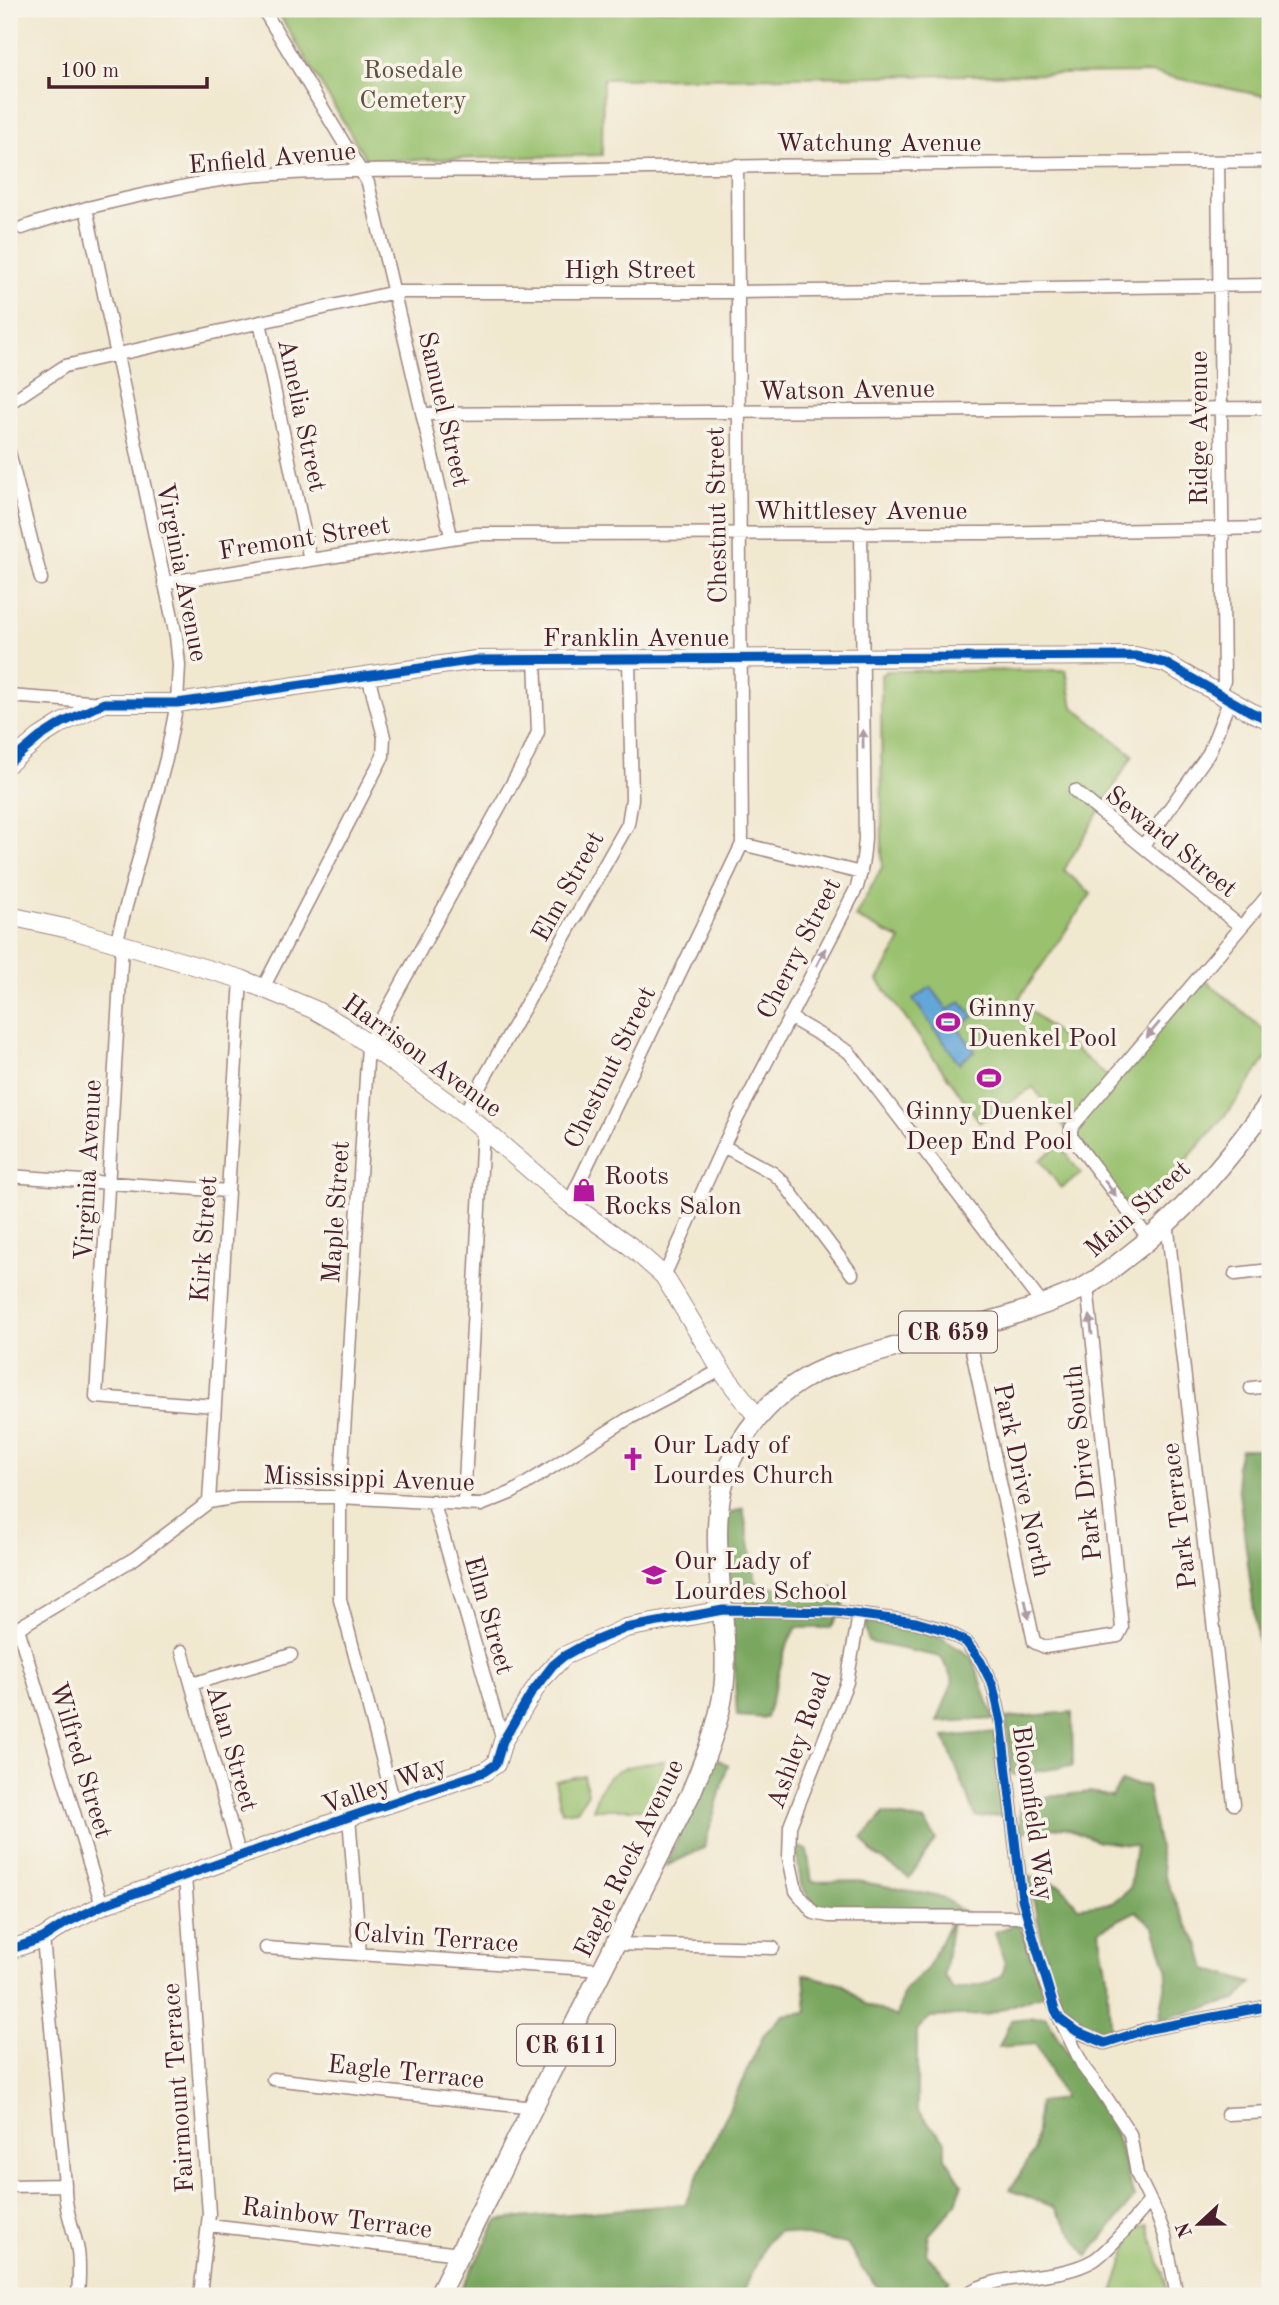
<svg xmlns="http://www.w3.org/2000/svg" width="1279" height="2305" font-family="'Old Standard TT',serif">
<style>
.green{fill:#99c16e;stroke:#72704c;stroke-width:2}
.forest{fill:#7aa761;stroke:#626346;stroke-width:2}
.water{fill:#64a6d8;stroke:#576282;stroke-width:2}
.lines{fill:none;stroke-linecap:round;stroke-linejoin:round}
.street-casing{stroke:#9e847e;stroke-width:15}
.secondary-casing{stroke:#9e847e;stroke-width:20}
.primary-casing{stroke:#9e847e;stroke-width:22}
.street{stroke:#fff;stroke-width:12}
.secondary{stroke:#fff;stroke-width:18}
.primary{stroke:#fff;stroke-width:19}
.cycleway-casing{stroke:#f7f3e8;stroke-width:13}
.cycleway{stroke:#0057b8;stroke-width:9}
.oneway{fill:#ae9aa0}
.labels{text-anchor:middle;stroke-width:7;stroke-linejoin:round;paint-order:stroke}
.shield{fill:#f7f3e8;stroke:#7e5f64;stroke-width:2}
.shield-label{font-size:24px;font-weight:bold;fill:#4a1f2b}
.park-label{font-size:26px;fill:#62503f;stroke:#f7f3e8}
.street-label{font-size:26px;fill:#4a1f2b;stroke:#f7f3e8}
.poi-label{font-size:26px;fill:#4a1f2b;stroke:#f7f3e8;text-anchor:start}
</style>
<rect width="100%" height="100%" fill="#f7f3e8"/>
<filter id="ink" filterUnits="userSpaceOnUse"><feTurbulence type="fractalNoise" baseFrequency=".0143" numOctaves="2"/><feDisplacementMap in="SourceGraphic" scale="14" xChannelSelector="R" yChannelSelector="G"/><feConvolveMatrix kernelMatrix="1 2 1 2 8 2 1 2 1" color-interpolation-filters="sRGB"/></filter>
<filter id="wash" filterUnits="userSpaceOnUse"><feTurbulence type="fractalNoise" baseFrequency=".00686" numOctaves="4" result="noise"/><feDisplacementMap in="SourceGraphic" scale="28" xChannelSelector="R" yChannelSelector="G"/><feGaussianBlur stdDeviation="1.57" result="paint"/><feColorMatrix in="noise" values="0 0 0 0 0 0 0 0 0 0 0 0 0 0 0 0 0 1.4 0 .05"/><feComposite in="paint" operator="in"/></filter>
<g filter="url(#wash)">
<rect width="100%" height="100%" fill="#f1e8d0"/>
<path class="green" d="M276,9H1270V97L1151,73L603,79L602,155L367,161Z
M1066,670L1073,707L1133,755L1064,870L1091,894L1018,1000L1110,1079L1199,975L1270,1035V1053L1233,1106L1171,1178L1132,1213L1033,1087L980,1122L878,980L901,940L855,917L882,867L881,675L887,671Z
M1060,1145L1081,1174L1061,1188L1040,1160Z
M664,1761L654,1806L650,1809H593C605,1764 623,1768 664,1761Z
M584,1775L588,1793L577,1810L562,1812L555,1781Z
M1148,2225L1170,2296H1112L1134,2228Z"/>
<path class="forest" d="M1241,1449H1270V1738L1236,1469Z
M743,1508L756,1581L762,1587L846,1588L847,1599L831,1628H796L786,1647L766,1718L737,1716L726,1515Z
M865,1620L940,1637L972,1657L994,1719L937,1722L953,1681L941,1657L868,1642Z
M1072,1712L1073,1766L1012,1775L1006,1718Z
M995,1732L1005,1815L976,1817L944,1737Z
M713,1757L728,1765L704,1848L666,1866Z
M1121,1782L1147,1786L1164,1875L1181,1913L1200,1947L1206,1969L1252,1983L1236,2000L1159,2020L1168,1972L1154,1927L1136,1911L1099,1930L1107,1976L1111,2037L1058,2010L1028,1876L1060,1885L1078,1907L1112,1903L1130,1888L1136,1846L1099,1841L1064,1827L1020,1832V1800L1090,1792L1112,1797Z
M884,1813L925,1822L936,1839L909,1878L873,1853L862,1838Z
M796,1846L807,1850L812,1882L858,1881L942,1897L966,1913L818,1909L801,1886Z
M952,1920L944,1975L953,1990L986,1984L1003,1975L1005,1964L995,1932L1019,1923L1044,1994L986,2015L930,2017L917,2031V2111L945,2141V2157L962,2184L956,2204L929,2235L926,2254L950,2280L939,2296H887L863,2270L847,2244L779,2231L767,2242L741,2296H457L498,2220L685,2204L764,2034L783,2015L807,2012L804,1974L844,1985L865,2004L897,2017L904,1990L926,1970Z
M1045,2016L1115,2132L1134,2198L1088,2256L1054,2207L1010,2190L1034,2151L1039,2103L1064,2098L1036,2044L999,2047L1011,2020Z"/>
<path class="water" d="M931,987L948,1010L961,1001L973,1017L958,1028L975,1051L959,1063L913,999Z"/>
</g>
<g filter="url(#ink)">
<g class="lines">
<g class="street-casing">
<path id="street" d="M263,9L368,183L451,536
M1218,162L1224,681L1220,694
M86,208L176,636L179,665L177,703L166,759L116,943
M22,228C66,212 110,202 156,192C187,186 217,179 249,176C349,167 451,172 551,170C791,164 1031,164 1270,161
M260,322L310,560
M9,403L65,366L395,292H737L1270,285
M424,414L1270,408
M9,452L41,579
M164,583L477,534L986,533L1270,528
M9,696L103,703
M1075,791L1241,927
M742,844L861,873
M1143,846L1209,753L1230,699
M122,945L96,1397L215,1406
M263,988L383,756L384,737L368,675
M789,1017L849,1052L1042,1304
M464,1114L628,824L632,799L629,659
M723,1146L773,1173L782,1181L852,1274
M9,1176L228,1191
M569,1203L742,844L737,165
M1167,1222L1234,1804
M1149,1239L1071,1136V1128L1270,893
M1235,1274L1270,1270
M664,1276L723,1146L857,887C862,870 864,855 865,838L861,532
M967,1327L1034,1642L1045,1647L1118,1636L1122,1628L1087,1285
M1251,1388L1270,1386
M433,1501L503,1741
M209,1502L241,979
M464,1503L483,1129
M723,1610L836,1612L916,1622L944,1630L966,1642L981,1662L993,1686L1001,1722L1022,1899L1046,1985L1060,2019L1076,2031L1105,2043L1145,2030L1270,2006
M859,1615L847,1682L790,1826L789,1858L796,1891L814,1913L829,1916L1027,1917
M18,1628L135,1558L209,1502L238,1497H340L481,1505L513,1492L626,1420L721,1370
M18,1628L102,1905
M182,1651L240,1857
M192,1684L291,1655
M394,1803L340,1599V1497L368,1045L529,753L538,732L535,659
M349,1817L360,1955
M185,1876L209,2214L200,2296
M43,1938L65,2185C64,2208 74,2229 78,2251C80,2266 79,2281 78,2296
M616,1944L773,1948
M266,1948L603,1970
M1060,2019L1084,2068L1104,2094L1130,2134L1137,2174L1157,2215L1165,2236L1177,2296
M273,2079L534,2108
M1227,2114L1270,2112
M9,2186L65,2185
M209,2225L460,2254
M964,2296C998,2270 1055,2283 1094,2260C1109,2251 1137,2216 1150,2201"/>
</g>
<g class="secondary-casing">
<path id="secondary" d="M9,763L40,737L62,723L104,703H177L476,660L1135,656L1165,663L1251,712L1270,720
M9,916L69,929L241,979L315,1010L343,1026L476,1123L569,1203L630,1246L664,1276L721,1370L758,1418
M9,1950L43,1938L66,1923L105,1904L349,1817L484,1772L496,1764L503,1741L540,1681L564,1656L626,1628L723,1610"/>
</g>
<g class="primary-casing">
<path id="primary" d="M438,2296L691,1793C707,1753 724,1714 725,1671C728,1595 698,1512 740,1443C757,1415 779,1393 807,1377C831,1364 857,1358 882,1351C947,1332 1017,1318 1079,1290C1095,1282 1109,1271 1123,1260C1181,1217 1228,1161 1270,1102"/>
</g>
<use href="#street" class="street"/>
<use href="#secondary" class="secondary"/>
<use href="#primary" class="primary"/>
<g class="cycleway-casing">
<path id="cycleway" d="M9,763L40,737L62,723L104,703H177L476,660L1135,656L1165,663L1251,712L1270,720
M9,1950L43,1938L66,1923L105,1904L349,1817L484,1772L496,1764L503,1741L532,1692L553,1665L564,1656L582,1646L626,1628L723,1610L836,1612L916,1622L944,1630L966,1642L981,1662L993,1686L1001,1722L1022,1899L1055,2010L1060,2019L1076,2031L1105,2043L1145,2030L1270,2006"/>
</g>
<use href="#cycleway" class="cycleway"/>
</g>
<defs><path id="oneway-solid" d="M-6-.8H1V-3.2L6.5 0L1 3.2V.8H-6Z" transform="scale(1.75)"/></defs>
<g class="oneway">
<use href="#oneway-solid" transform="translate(863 739) rotate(-91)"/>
<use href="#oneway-solid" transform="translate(821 957) rotate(-63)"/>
<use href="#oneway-solid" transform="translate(1153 1030) rotate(130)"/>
<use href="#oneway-solid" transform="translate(1110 1188) rotate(53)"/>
<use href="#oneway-solid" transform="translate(1091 1325) rotate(-96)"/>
<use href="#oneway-solid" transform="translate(1027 1609) rotate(78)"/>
</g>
</g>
<defs>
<g id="stadium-bare" transform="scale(1.89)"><path d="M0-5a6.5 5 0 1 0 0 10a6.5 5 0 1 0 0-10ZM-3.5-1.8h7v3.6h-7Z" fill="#b5179e" stroke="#f7f3e8" stroke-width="2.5" paint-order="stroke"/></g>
<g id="shop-bare" transform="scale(1.89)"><path d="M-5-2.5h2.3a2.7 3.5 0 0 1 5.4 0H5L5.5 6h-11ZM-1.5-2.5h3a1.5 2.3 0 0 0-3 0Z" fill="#b5179e" stroke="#f7f3e8" stroke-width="2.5" paint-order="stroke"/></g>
<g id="church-bare" transform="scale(1.89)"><path d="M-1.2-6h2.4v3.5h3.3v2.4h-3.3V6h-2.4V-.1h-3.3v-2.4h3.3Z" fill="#b5179e" stroke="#f7f3e8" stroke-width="2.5" paint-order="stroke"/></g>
<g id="school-bare" transform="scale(1.89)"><path d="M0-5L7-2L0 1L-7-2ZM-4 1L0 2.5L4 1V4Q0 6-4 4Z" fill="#b5179e" stroke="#f7f3e8" stroke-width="2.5" paint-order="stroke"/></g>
</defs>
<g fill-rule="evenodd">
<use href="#stadium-bare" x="948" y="1022"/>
<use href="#stadium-bare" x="989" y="1078"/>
<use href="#shop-bare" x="584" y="1190"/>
<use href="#church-bare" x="633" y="1459"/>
<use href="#school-bare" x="654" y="1575"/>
</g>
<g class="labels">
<g class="shield">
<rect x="899" y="1311.5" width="98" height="41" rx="5"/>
<rect x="517" y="2024.5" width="98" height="41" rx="5"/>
</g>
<g class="shield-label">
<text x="948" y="1340">CR 659</text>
<text x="566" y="2053">CR 611</text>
</g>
<g class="park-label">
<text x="413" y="78">Rosedale<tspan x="413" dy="30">Cemetery</tspan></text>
</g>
<g class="street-label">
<text x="879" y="151">Watchung Avenue</text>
<text transform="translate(272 157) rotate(-5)" y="9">Enfield Avenue</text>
<text x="630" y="278">High Street</text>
<text transform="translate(847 389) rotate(-1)" y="9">Watson Avenue</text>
<text transform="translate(445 409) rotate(77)" y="9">Samuel Street</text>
<text transform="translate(303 415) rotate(78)" y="9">Amelia Street</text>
<text transform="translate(1198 428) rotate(-90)" y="9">Ridge Avenue</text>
<text x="861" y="519">Whittlesey Avenue</text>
<text transform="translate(716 515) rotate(-91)" y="9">Chestnut Street</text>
<text transform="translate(304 537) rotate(-9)" y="9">Fremont Street</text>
<text transform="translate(183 572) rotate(79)" y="9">Virginia Avenue</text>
<text x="636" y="646">Franklin Avenue</text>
<text transform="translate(1172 841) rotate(39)" y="9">Seward Street</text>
<text transform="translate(567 886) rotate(-61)" y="9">Elm Street</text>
<text transform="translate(798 948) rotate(-63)" y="9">Cherry Street</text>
<text transform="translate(423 1055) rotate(36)" y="9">Harrison Avenue</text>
<text transform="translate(609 1067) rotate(-64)" y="9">Chestnut Street</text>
<text transform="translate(87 1170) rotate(-87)" y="9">Virginia Avenue</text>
<text transform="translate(1137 1208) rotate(-42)" y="9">Main Street</text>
<text transform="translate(335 1212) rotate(-86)" y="9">Maple Street</text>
<text transform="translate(203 1239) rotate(-86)" y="9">Kirk Street</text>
<text transform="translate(1082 1463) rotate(-96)" y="9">Park Drive South</text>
<text transform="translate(369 1478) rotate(2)" y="9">Mississippi Avenue</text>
<text transform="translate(1023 1480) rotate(78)" y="9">Park Drive North</text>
<text transform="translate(1178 1516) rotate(-97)" y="9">Park Terrace</text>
<text transform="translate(490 1615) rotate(74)" y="9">Elm Street</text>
<text transform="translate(798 1740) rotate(-70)" y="9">Ashley Road</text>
<text transform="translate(233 1748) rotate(74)" y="9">Alan Street</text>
<text transform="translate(82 1760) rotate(73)" y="9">Wilfred Street</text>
<text transform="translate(384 1784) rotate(-19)" y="9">Valley Way</text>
<text transform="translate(1034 1813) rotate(82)" y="9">Bloomfield Way</text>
<text transform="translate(628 1858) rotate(-64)" y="9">Eagle Rock Avenue</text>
<text transform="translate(436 1937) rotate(4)" y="9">Calvin Terrace</text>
<text transform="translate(406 2071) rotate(6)" y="9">Eagle Terrace</text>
<text transform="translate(177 2088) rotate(-94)" y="9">Fairmount Terrace</text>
<text transform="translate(337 2217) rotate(7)" y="9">Rainbow Terrace</text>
</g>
<g class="poi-label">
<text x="968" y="1016">Ginny<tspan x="968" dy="30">Duenkel Pool</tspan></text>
<text x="989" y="1119" text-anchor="middle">Ginny Duenkel<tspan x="989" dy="30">Deep End Pool</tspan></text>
<text x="604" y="1184">Roots<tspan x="604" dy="30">Rocks Salon</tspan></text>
<text x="653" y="1453">Our Lady of<tspan x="653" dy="30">Lourdes Church</tspan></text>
<text x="674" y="1569">Our Lady of<tspan x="674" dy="30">Lourdes School</tspan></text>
</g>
</g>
<rect width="1279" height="2305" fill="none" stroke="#f7f3e8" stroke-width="35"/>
<g transform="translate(1199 2224) rotate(248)" stroke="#f7f3e8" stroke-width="5" paint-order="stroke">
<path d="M0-5L12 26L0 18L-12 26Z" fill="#4a1f2b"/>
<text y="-10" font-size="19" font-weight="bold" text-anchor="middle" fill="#4a1f2b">N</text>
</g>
<path d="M49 77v10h158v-10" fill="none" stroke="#4a1f2b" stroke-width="3.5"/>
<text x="60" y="77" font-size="21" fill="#4a1f2b" stroke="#f7f3e8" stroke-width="5" paint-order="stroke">100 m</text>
</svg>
